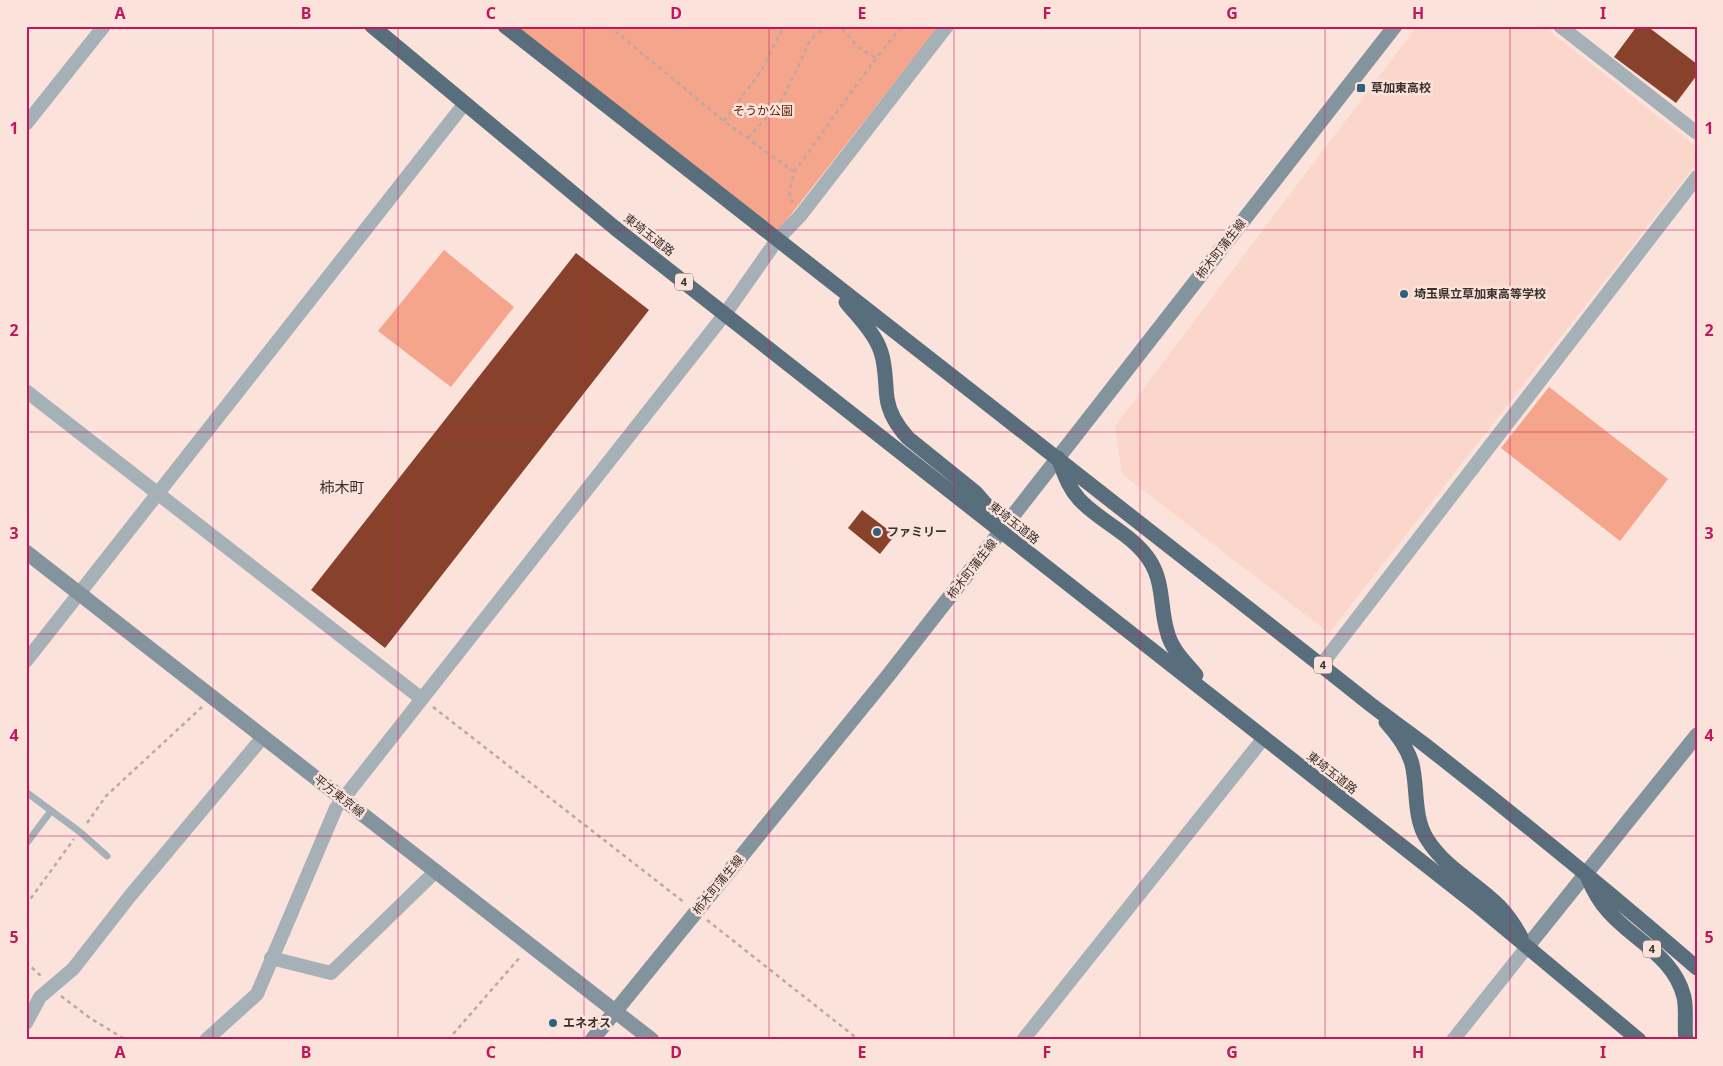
<svg xmlns="http://www.w3.org/2000/svg" width="1723" height="1066" font-family="'Noto Sans','Noto Sans JP',sans-serif">
<style>
.built{fill:#fbd6ca}
.green{fill:#f5a58c}
.building{fill:#88422c}
.lines{fill:none;stroke-linecap:round;stroke-linejoin:round}
.path{stroke:#bca8a2;stroke-width:2.5;stroke-dasharray:4 4;stroke-linecap:butt}
.lane{stroke:#a5b0b7;stroke-width:7}
.street{stroke:#a5b0b7;stroke-width:14}
.secondary{stroke:#84949f;stroke-width:15}
.highway{stroke:#586e7d;stroke-width:15}
.grid{fill:none;stroke:#c2185b;stroke-width:1;stroke-opacity:0.55}
.poi-dot{fill:#2f607e;stroke:#fbe3dc;stroke-width:2}
.labels{text-anchor:middle;stroke-width:5;stroke-linejoin:round;paint-order:stroke}
.shield{fill:#fbe3dc;stroke:#746560;stroke-width:1}
.shield-label{font-size:11px;font-weight:bold;fill:#3a2f2b}
.poi-label{font-size:12px;font-weight:bold;fill:#3a2f2b;stroke:#fbe3dc;text-anchor:start}
.park-label{font-size:12px;fill:#611c03;stroke:#fbe3dc}
.street-label{font-size:12px;fill:#3a2f2b;stroke:#fbe3dc}
.quarter-label{font-size:15px;fill:#3a2f2b;stroke:#fbe3dc}
.neatline{fill:none;stroke:#c2185b;stroke-width:2}
.grid-label{font-size:16px;text-anchor:middle;font-weight:bold;fill:#c2185b}
</style>
<rect width="100%" height="100%" fill="#fbe3dc"/>
<path class="built" d="M1417,26H1543L1697,147V163L1329,633L1122,474L1115,426Z"/>
<path class="green" d="M516,26H939L778,231Z
M444,250L514,307L451,387L378,331Z
M1549,387L1668,479L1620,541L1501,448Z"/>
<path class="building" d="M1637,26H1647L1697,64V75L1676,103L1614,57Z
M576,253L649,310L385,648L311,590Z
M862,510L895,535L880,554L848,528Z"/>
<g class="lines">
<path class="path" d="M609,26L724,121L794,172L789,194L793,203
M842,29L859,48L876,58
M724,121L761,71L784,26
M748,138L780,103L797,69L810,40L826,26
M794,172C830,123 863,73 902,26
M433,707L685,903
M87,823L106,796L202,707
M26,905L74,839
M707,920L859,1040
M26,962L43,978
M61,996L90,1018L126,1040
M448,1040L521,956"/>
<path class="lane" d="M26,792L80,832L107,856
M26,844L51,811"/>
<path class="street" d="M1560,26L1697,133
M26,124L104,26
M26,391L422,699
M26,661L465,103
M1322,664L1697,177
M271,958L331,973L436,871
M26,1023L40,997L73,969L130,896L263,737
M206,1040L257,994L336,808L725,314L777,240L800,216L947,26
M1023,1040L1263,739
M1453,1040L1527,947"/>
<path class="secondary" d="M26,552L652,1040
M1527,947L1697,735
M592,1040L887,677L1395,26"/>
<path class="highway" d="M372,26L615,228L1477,905L1639,1040
M505,26C792,253 1083,476 1370,704C1388,718 1407,731 1425,745C1517,817 1608,891 1697,968
M846,302C858,317 875,333 881,352C886,367 885,382 887,398C889,413 898,427 908,438L975,492L989,508L998,527
M1058,458C1064,473 1068,487 1079,499C1100,522 1133,534 1150,561C1164,583 1160,608 1167,631C1171,649 1185,662 1196,675
M1386,722C1396,733 1408,749 1412,764C1418,788 1413,817 1427,839C1445,868 1475,882 1499,906C1508,915 1515,926 1521,937
M1588,878C1593,890 1599,901 1608,911C1633,940 1674,956 1684,997C1687,1011 1684,1026 1686,1040"/>
</g>
<path class="grid" d="M213,26V1040M398,26V1040M584,26V1040M769,26V1040M954,26V1040M1140,26V1040M1325,26V1040M1510,26V1040M26,230H1697M26,432H1697M26,634H1697M26,836H1697"/>
<g class="poi-dot">
<rect x="1356" y="83" width="10" height="10" rx="2.5"/>
<circle cx="1404" cy="294" r="5"/>
<circle cx="877" cy="532" r="5"/>
<circle cx="553" cy="1023" r="5"/>
</g>
<g class="labels">
<g class="shield">
<rect x="675" y="273.5" width="18" height="17" rx="4"/>
<rect x="1314" y="656.5" width="18" height="17" rx="4"/>
<rect x="1643" y="940.5" width="18" height="17" rx="4"/>
</g>
<g class="shield-label">
<text x="684" y="286">4</text>
<text x="1323" y="669">4</text>
<text x="1652" y="953">4</text>
</g>
<g class="poi-label">
<text x="1371" y="92">草加東高校</text>
<text x="1414" y="298">埼玉県立草加東高等学校</text>
<text x="887" y="536">ファミリー</text>
<text x="563" y="1027">エネオス</text>
</g>
<g class="park-label">
<text x="763" y="115">そうか公園</text>
</g>
<g class="street-label">
<text transform="translate(649 235) rotate(38)" y="4">東埼玉道路</text>
<text transform="translate(1221 249) rotate(-52)" y="4">柿木町蒲生線</text>
<text transform="translate(1014 523) rotate(38)" y="4">東埼玉道路</text>
<text transform="translate(972 569) rotate(-52)" y="4">柿木町蒲生線</text>
<text transform="translate(1332 773) rotate(38)" y="4">東埼玉道路</text>
<text transform="translate(339 796) rotate(38)" y="4">平方東京線</text>
<text transform="translate(718 885) rotate(-51)" y="4">柿木町蒲生線</text>
</g>
<g class="quarter-label">
<text x="342" y="493">柿木町</text>
</g>
</g>
<rect width="1723" height="1066" fill="none" stroke="#fbe3dc" stroke-width="55"/>
<rect x="28" y="28" width="1668" height="1010" class="neatline"/>
<g class="grid-label">
<text x="120" y="19">A</text>
<text x="306" y="19">B</text>
<text x="491" y="19">C</text>
<text x="676" y="19">D</text>
<text x="862" y="19">E</text>
<text x="1047" y="19">F</text>
<text x="1232" y="19">G</text>
<text x="1418" y="19">H</text>
<text x="1603" y="19">I</text>
<text x="14" y="134">1</text>
<text x="1709" y="134">1</text>
<text x="14" y="336">2</text>
<text x="1709" y="336">2</text>
<text x="14" y="539">3</text>
<text x="1709" y="539">3</text>
<text x="14" y="741">4</text>
<text x="1709" y="741">4</text>
<text x="14" y="943">5</text>
<text x="1709" y="943">5</text>
<text x="120" y="1058">A</text>
<text x="306" y="1058">B</text>
<text x="491" y="1058">C</text>
<text x="676" y="1058">D</text>
<text x="862" y="1058">E</text>
<text x="1047" y="1058">F</text>
<text x="1232" y="1058">G</text>
<text x="1418" y="1058">H</text>
<text x="1603" y="1058">I</text>
</g>
</svg>
